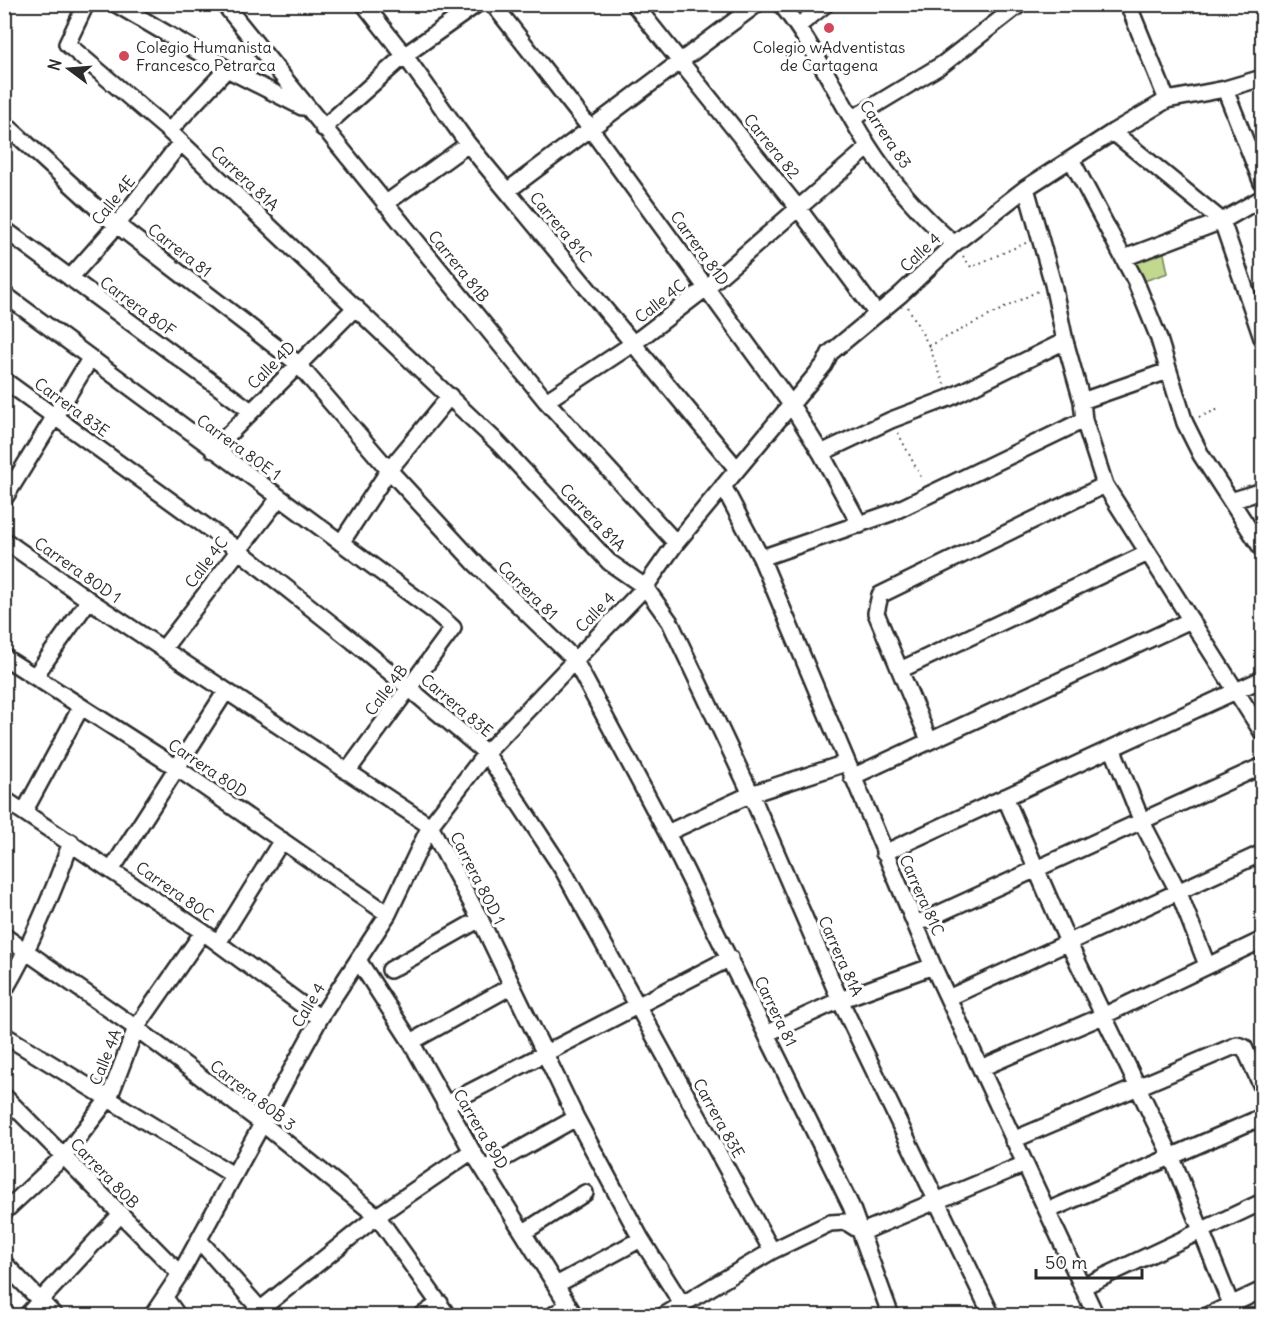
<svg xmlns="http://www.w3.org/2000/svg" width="1267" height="1320" font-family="Delius,sans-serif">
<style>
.grass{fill:#c1d88e;stroke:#76825c;stroke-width:1.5}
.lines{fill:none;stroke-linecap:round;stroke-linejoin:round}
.minor-casing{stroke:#2b2b2b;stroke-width:20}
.path{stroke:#2b2b2b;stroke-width:2;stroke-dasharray:1.5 4.5;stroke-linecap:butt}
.minor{stroke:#fff;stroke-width:15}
.poi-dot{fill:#d1495b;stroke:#fff;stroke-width:2}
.labels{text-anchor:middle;stroke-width:6;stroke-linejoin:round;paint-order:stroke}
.poi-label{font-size:16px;fill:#2b2b2b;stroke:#fff;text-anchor:start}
.street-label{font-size:16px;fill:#2b2b2b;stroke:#fff}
</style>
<rect width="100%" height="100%" fill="#fff"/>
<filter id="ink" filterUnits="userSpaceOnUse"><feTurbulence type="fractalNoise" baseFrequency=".0167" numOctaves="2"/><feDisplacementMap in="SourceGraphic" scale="12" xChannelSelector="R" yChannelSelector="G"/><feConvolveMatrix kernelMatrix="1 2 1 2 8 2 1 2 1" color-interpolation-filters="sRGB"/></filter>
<g filter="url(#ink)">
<path class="grass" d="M1163,249L1168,273L1141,282L1132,261Z"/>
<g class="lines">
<g class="minor-casing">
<path id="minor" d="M86,4L67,44L169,131L498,443L609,562L645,587L670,622L751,794L840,1000L992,1316
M116,4L227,69L302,107
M224,4L546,401L676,543
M364,4L408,60L468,144L737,469
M493,4L590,128L790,403L821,453L860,525
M634,4L798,208L877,314
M781,4C817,50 837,96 867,144C891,182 921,215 954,244
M1128,4L1167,100
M798,26L826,4
M1225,89L1262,183
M852,119L943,64L1020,4
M4,123L108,218L297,363L389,470L474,562L574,659L667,833L851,1206L891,1316
M323,128L405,55L477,4
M169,131L227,69
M1113,132L1222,221L1262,338
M1072,161L1135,280L1158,336L1185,423L1201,455L1262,549
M1026,188L1053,284L1065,341L1082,401L1084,420L1105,485L1262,732
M507,191L757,4
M385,204L468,144
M4,229L251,411
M1124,258L1222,221L1262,198
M70,278L117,225L181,142
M4,294L435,612L453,628L347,772
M4,380L237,549L353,641L486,753L563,870L772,1251
M546,401L634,343L706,288L869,147
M1082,401L1168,371
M213,450L356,307
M821,453L891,420L949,398L1065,341
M723,486L761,558L933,966L1096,1316
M4,499L90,359
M1231,501L1262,491
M4,540L89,600L430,826L480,919L576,1118L641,1239L682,1304
M341,543L389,470L450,396
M761,558L891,513L1084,420
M163,649L279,498
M4,657L177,768L388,914
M900,670L1148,553
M35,676L89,600
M929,740L876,613L880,595L1105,485
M1113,750L1142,822L1179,893L1207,965
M852,777L1191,620
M1005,797L1068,942L1172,1158L1231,1305
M4,799L203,932L320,1018
M24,812L81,707
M667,833L751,794L846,763
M884,853L1262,679
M112,869L226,691
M916,924L1262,766
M4,936L136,1028L263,1124L377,1216L448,1316
M218,943L282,840
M358,960L411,1042L472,1151L575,1316
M390,970L480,919
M4,991C32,943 53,894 71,842
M948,998L1262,853
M768,1033L840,1000L933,966
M4,1035L233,1175
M411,1042L510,987
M981,1068L1105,1015L1262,940
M4,1096L180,1274
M445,1105L730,958
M1013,1140L1237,1045L1244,1047L1262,1087
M485,1169L576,1118
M1047,1211L1262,1117
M4,1212L64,1156L109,1098L136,1028L203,932
M524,1232L585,1193
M199,1240L266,1316
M4,1263L55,1316
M556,1285L641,1239
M1082,1287L1262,1202
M165,1298L178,1316
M261,1309L377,1216L472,1151
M26,1316L120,1215
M152,1316L180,1274L320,1018L388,914L430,826L486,753L645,587L676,543L824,365L830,353L900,295L954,244L1026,188L1113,132L1167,100L1225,89L1262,78
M421,1316L440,1303
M552,1316L568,1305
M663,1316L772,1251L830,1223L846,1222L862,1232L1025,1164
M1207,1316L1262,1290"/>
</g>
<path class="path" d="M963,256L971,267L1028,242
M908,307L929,346L944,384
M929,346L1040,290
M1199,417L1219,409
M898,433L923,481"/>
<use href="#minor" class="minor"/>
</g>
</g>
<g class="poi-dot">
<circle cx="829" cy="28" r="6"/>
<circle cx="124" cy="56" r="6"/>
</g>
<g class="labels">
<g class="poi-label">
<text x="136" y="53">Colegio Humanista<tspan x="136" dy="18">Francesco Petrarca</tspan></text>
<text x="829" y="53" text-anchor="middle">Colegio wAdventistas<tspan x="829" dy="18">de Cartagena</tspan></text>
</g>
<g class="street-label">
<text transform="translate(886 134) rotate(56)" y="6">Carrera 83</text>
<text transform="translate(772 146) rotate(51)" y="6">Carrera 82</text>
<text transform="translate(245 178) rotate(43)" y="6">Carrera 81A</text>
<text transform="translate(113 200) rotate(-51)" y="6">Calle 4E</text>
<text transform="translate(561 227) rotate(50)" y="6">Carrera 81C</text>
<text transform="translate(700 248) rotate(54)" y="6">Carrera 81D</text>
<text transform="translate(180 250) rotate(38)" y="6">Carrera 81</text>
<text transform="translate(920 252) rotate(-43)" y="6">Calle 4</text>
<text transform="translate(459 266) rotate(51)" y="6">Carrera 81B</text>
<text transform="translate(660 301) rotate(-38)" y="6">Calle 4C</text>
<text transform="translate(138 306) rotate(36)" y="6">Carrera 80F</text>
<text transform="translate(271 365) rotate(-45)" y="6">Calle 4D</text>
<text transform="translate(72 407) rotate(36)" y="6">Carrera 83E</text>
<text transform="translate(239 447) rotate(36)" y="6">Carrera 80E 1</text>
<text transform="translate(593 517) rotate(46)" y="6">Carrera 81A</text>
<text transform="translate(206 562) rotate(-53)" y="6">Calle 4C</text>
<text transform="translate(78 570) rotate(35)" y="6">Carrera 80D 1</text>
<text transform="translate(528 590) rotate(44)" y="6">Carrera 81</text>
<text transform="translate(595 612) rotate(-46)" y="6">Calle 4</text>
<text transform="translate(386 690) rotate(-53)" y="6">Calle 4B</text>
<text transform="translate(457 705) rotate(40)" y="6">Carrera 83E</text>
<text transform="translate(208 768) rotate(34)" y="6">Carrera 80D</text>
<text transform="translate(478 878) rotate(63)" y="6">Carrera 80D 1</text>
<text transform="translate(175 891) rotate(35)" y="6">Carrera 80C</text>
<text transform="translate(922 895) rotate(66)" y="6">Carrera 81C</text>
<text transform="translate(841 956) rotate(66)" y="6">Carrera 81A</text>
<text transform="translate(308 1005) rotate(-59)" y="6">Calle 4</text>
<text transform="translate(776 1011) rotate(64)" y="6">Carrera 81</text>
<text transform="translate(105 1057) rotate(-68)" y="6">Calle 4A</text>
<text transform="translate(253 1095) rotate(38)" y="6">Carrera 80B 3</text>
<text transform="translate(719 1118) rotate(61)" y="6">Carrera 83E</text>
<text transform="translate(481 1129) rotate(59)" y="6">Carrera 89D</text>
<text transform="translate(105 1173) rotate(46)" y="6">Carrera 80B</text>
</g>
</g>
<rect width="1267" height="1320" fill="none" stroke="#fff" stroke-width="24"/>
<rect x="12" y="12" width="1243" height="1296" fill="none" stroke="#2b2b2b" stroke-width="2" filter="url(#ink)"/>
<g transform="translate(69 69) rotate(286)" stroke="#ffffff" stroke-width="4.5" paint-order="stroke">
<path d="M0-4.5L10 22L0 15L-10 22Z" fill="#2b2b2b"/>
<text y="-9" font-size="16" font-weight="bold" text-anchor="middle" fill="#2b2b2b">N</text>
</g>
<path d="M1036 1269v9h106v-9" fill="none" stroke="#2b2b2b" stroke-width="3"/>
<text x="1045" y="1269" font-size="18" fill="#2b2b2b" stroke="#ffffff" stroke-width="4.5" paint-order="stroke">50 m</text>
</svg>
